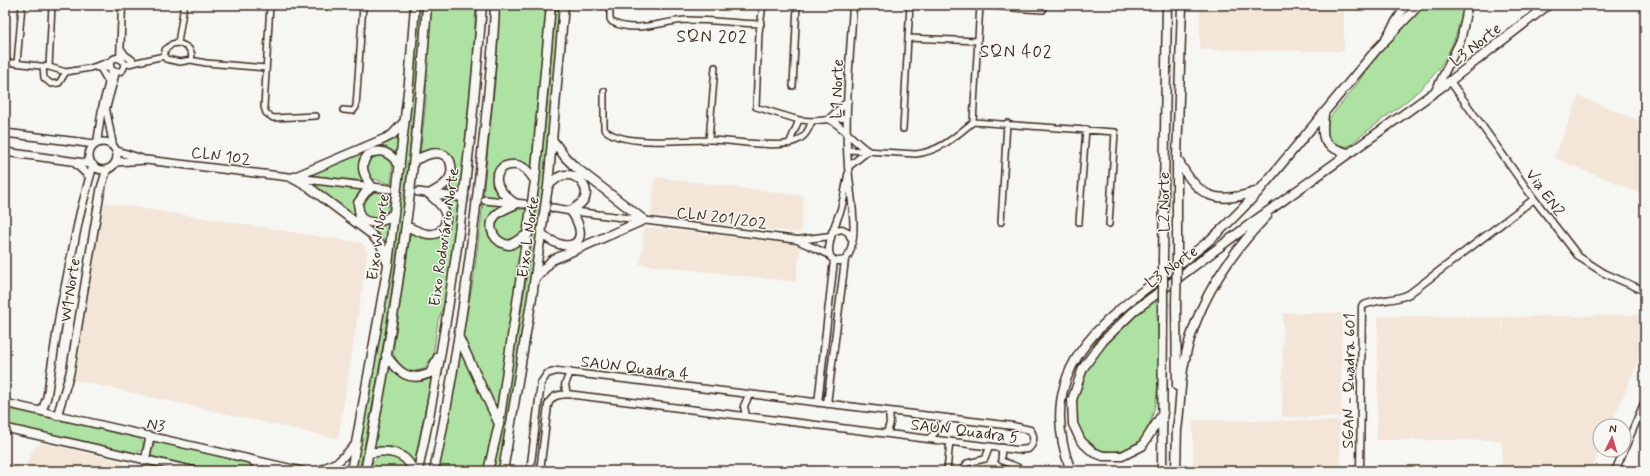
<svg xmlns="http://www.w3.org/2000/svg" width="1650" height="476" font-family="Mynerve,sans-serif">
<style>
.built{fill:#f3e6d8}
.green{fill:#aee2a3;stroke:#748660}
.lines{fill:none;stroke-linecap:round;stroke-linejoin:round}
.secondary-tunnel{stroke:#d1cdc8;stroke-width:7;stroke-dasharray:7 3.5;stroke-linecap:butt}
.minor-casing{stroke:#3b2a1e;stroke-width:8}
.tertiary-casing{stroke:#3b2a1e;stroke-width:9}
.secondary-casing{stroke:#3b2a1e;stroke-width:10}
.primary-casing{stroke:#3b2a1e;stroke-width:11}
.trunk-casing{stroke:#3b2a1e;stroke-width:11}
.minor{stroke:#f6f6f2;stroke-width:5}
.tertiary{stroke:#f6f6f2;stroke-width:6}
.secondary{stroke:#f6f6f2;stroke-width:7}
.primary{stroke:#f6f6f2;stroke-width:8}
.trunk{stroke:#f6f6f2;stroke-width:8}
.primary-bridge-casing{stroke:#3b2a1e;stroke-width:11;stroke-linecap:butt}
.primary-bridge{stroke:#f6f6f2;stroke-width:8}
.labels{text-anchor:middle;stroke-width:3;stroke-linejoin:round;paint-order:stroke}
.street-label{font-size:16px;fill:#3b2a1e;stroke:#f6f6f2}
.neighbourhood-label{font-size:17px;letter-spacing:1px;fill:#3b2a1e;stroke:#f6f6f2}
</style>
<rect width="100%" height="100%" fill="#f6f6f2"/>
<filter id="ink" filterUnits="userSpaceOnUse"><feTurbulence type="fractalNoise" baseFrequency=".025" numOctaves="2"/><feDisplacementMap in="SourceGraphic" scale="8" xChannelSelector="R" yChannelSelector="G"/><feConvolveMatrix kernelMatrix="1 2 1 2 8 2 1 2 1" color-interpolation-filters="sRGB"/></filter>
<g filter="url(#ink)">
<path class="built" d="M1200,5H1344V51L1200,50Z
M1579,96L1645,123V195L1554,158Z
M655,177L804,196L800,233L651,215Z
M102,202L362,243L368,252L338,439L71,379Z
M644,227L801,245L796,282L640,264Z
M1283,313H1342L1341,417H1282Z
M1645,315V347L1610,426H1600V449L1591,471H1502V440H1377L1378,316L1502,317L1503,345V317Z
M1193,420L1340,421V471H1193Z
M42,443L120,461L122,465L120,471H24L33,449Z"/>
<path class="green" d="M317,5H335L334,11L317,9Z
M418,5H423C411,162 392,317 359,471H353C387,318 408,162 418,5Z
M428,5H476L473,61L460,192L438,190L448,185V156H420L426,101Z
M500,5H547L531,169C520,157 507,158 497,170L505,198L483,196L495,82Z
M555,5H559C551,162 527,317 499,471H492C524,317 545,162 555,5Z
M1421,5H1464C1449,85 1405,98 1350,145L1344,147L1335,146L1327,138V121L1355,87L1372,62Z
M400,129L397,160L379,148C361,149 354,166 364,181L309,175Z
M371,155H387L393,163L391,184L370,178L365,163Z
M308,182L364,189L353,202L355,213L362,221L390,217L386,249L374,232Z
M373,191L390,192L388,210L381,218L367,219L359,211L360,201Z
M435,197L459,200L444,305L438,320L433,356L424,369L411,372L400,366L393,353L411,229L428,237L448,221Z
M483,204L503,206C489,214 482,229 495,241H523L502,385L484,471H438L474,275Z
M526,209C525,226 526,232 511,241L496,237C495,234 493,228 494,225C496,211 515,210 526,209Z
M1156,298C1158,335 1164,394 1148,427C1133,461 1088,459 1076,424C1073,413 1075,401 1078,391C1079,385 1080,378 1082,373C1088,363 1106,337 1115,329C1128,318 1142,308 1156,298Z
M388,362L397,373L406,378L433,371L414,465C402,445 393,443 371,452Z
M5,408L138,438L143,442V449L136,453L5,424Z
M155,441L252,463L260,471H216L151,456Z
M382,454L399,457L408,467V471H369L373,461Z"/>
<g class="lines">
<path class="secondary-tunnel" d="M389,189L418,192
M458,197L482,200
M526,205L549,208"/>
<g class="minor-casing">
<path id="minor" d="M270,5L264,107L266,113L273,118L316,116
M610,5V19L612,22C636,34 662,21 687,20C712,20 736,23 761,24
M763,5L759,33L756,107L799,120L812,121L847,118
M910,5L908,38L978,41
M1026,9L1043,10
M178,43C187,46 194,50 191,60L180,62L166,59L164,56L165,50L172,44Z
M178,43L184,5
M191,60L206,63L266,68
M5,62L49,67L66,72L90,68L111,61
M17,63L22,5
M124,65L164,56
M43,67L44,78L51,84L59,83L66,72
M49,67L52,5
M97,68H110
M793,86L797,5
M604,91V129C623,148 685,139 711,140C729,140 774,148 789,143C803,140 807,134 812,121
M343,110L353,111L356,107L363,5
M973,122L980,5L1026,9V5
M903,129L908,38
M709,140L715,67
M789,144L799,120
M848,150L916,154C940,151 955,137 973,122L1115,132L1109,224
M1001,222L1007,123
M1079,222L1086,129
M1002,447L1001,460C1008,465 1017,464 1023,471
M947,471L950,441
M962,471L967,463L985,459L990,446"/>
</g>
<g class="tertiary-casing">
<path id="tertiary" d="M121,49L125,55L132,60
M110 65a7 7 0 1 1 14 0a7 7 0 1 1-14 0Z
M120,59L122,5
M100,67L108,81
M1450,81L1534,199L1579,257L1604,273L1645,291
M848,101L829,119C844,127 854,142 868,151L848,167
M97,143L102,108L112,70
M113,145L106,109L116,72
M848,175C846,186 844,198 841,209C837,221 814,268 845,260C860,243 851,198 849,177C843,120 850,61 853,5
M571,211L798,240L831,236
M832,232L842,229L848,232L851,238
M799,241L830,255
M567,394L565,385L570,372
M818,403L834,260
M827,404L845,260
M746,416L744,406L749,395
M887,433L890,423L889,412
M929,439L948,418
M530,471L541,383L547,374L557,371L1013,426L1030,430C1035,436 1034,444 1028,449L1017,450L567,394C558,395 552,395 548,405L540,471
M1360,471L1362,306C1377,298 1394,302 1409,294L1534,199
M1615,471L1645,401"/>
</g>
<g class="secondary-casing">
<path id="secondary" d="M1386,37L1406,5
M1436,90L1461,39L1468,5
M5,133L95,144
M89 156a14 14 0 1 1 28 0a14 14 0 1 1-28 0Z
M117,151L142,159
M5,152L92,164
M74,162L89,176
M116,162L146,160L389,189
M418,192L458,197
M485,200L524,204
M553,208L571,211
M5,403L302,471
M42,411L47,397L60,312L80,214L93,165
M57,416L70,373L101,188L107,169
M5,428L195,471
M145,461L150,437
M253,461L262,471
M318,471L339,461L357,443"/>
</g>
<g class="primary-casing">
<path id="primary" d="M1324,114C1321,140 1322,146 1348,153
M1178,160C1199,199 1217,205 1258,191
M292,178L310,188L370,233L381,245L387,262
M292,178L384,139L392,135L404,122
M394,213C383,222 373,227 360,217L358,203L365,193L372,187C365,177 358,166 368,155C382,146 392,155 400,166
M407,226C418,232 437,241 444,226C446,222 447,217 445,213C443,205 434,199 429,194C443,187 456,179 450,161C442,147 426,155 415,160
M541,233C568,257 594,244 571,211C576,207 582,204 585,198C589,187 578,174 566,175C559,175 553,181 548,186
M528,234L510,245C495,244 485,227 496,215C501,210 510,207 516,204C503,195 488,181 503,167C519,161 527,168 535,181
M1177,254V158L1182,5
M1163,259L1167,5
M536,278L552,260L644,220L574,166L565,157L552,139
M1176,305L1177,386
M386,355C398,372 409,383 430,373L438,357
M1163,413L1142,446L1122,456H1103L1093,452L1081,441L1073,424L1072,400L1083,368L1103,341L1135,310L1253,222L1450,81L1548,5
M499,424L535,181L551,5
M1177,430C1180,410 1180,389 1183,369C1193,308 1225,259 1267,216
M351,471L388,265L409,83L415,5
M365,471C397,317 417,162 427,5
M503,471L532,297L548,186L564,5
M1071,471C1027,355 1123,309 1200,248C1222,231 1240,211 1259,191L1377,49L1419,5
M1162,471L1163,306
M1176,471L1177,426"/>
</g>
<g class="trunk-casing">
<path id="trunk" d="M459,338L499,424L488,471
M369,453C386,449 407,452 413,471
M418,471C451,317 471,161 482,5
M434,471C455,372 469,272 480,171C486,116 493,61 495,5"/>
</g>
<use href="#minor" class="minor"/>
<use href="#tertiary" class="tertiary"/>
<use href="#secondary" class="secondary"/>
<use href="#primary" class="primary"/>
<use href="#trunk" class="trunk"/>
<g class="primary-bridge-casing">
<path id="primary-bridge" d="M1163,259V306
M1176,305L1177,254"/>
</g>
<use href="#primary-bridge" class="primary-bridge"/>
</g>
</g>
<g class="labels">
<g class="street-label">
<text transform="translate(1475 44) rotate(-38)" y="6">L3 Norte</text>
<text transform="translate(836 89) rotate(-88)" y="6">L1 Norte</text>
<text transform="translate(221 155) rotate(7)" y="6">CLN 102</text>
<text transform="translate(1546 192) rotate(54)" y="6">Via EN2</text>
<text transform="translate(1163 202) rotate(-90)" y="6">L2 Norte</text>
<text transform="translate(722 217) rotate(7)" y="6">CLN 201/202</text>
<text transform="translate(377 237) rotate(-82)" y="6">Eixo W Norte</text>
<text transform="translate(443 237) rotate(-82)" y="6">Eixo Rodoviário Norte</text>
<text transform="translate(527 237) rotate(-82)" y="6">Eixo L Norte</text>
<text transform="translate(1171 266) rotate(-36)" y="6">L3 Norte</text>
<text transform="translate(69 290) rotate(-81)" y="6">W1 Norte</text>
<text transform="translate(635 367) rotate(7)" y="6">SAUN Quadra 4</text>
<text transform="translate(1348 381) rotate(-89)" y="6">SGAN - Quadra 601</text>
<text transform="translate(156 424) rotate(12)" y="6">N3</text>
<text transform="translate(965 430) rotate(7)" y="6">SAUN Quadra 5</text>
</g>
<g class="neighbourhood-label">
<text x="712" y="42">SQN 202</text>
<text x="1016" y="57">SQN 402</text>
</g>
</g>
<rect width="1650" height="476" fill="none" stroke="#f6f6f2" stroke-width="20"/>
<rect x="10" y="10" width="1630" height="456" fill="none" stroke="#3b2a1e" stroke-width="1.5" filter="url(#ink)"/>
<g transform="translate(1612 438) rotate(5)"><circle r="19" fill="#f6f6f2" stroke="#aba49d"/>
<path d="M0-3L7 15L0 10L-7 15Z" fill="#d1495b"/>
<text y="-6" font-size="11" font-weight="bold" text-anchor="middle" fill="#3b2a1e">N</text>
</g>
</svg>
